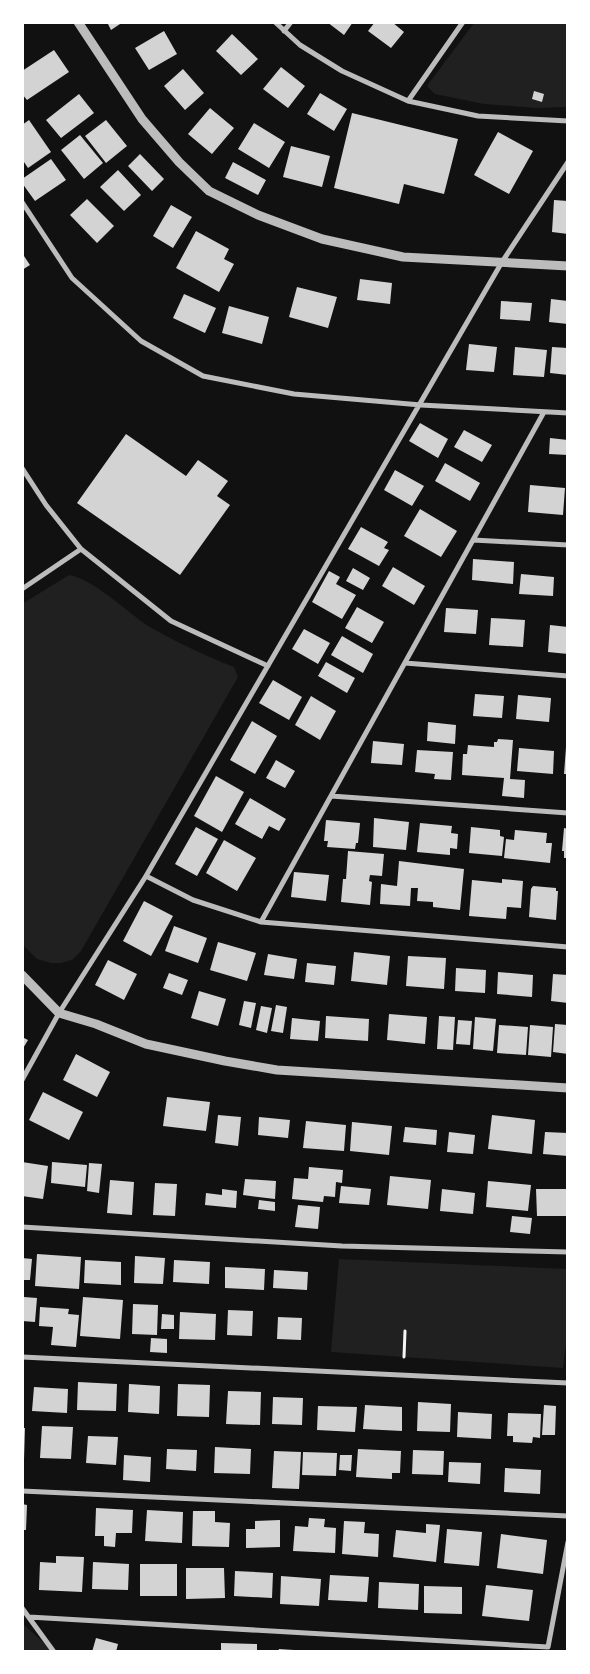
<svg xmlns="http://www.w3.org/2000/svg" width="590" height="1674" font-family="Literata,serif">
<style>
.green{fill:#202020}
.building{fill:#d3d3d3}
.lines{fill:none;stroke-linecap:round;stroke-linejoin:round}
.path{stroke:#f5f5f5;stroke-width:3}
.minor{stroke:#bcbcbc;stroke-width:5}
.tertiary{stroke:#bcbcbc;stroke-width:9}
</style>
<rect width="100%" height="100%" fill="#111"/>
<path class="green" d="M474,23H567V107L537,108L484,104L435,94L427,86Z
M69,575C96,580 126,612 150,627C174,641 208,657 234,667L238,677L81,951L72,960L61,963H51L37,959L23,945L22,604Z
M339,1259L567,1269L568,1328L563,1368L331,1352Z
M23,1624L53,1651H23Z"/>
<path class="building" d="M107,22H123L111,30Z
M327,22H353L344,35Z
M375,22H392L404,32L391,48L368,31Z
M164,31L177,54L149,70L135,48Z
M232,34L258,59L241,75L216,51Z
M54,50L69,72L27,100L22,94V71Z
M281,67L305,86L288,108L263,89Z
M183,69L204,93L185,110L164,86Z
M534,91L544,94L542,102L532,99Z
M320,93L347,109L334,131L307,114Z
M79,94L94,113L61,138L46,120Z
M210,108L234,128L212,154L188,134Z
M352,113L458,139L444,194L404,184L399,204L334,188Z
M29,120L51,152L28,168L22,159V125Z
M106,120L127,146L106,163L85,136Z
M254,123L285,142L269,168L238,149Z
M498,132L533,151L509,194L474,175Z
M80,135L103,163L84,179L61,150Z
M291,146L330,156L322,187L283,177Z
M140,154L164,179L152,191L128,166Z
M51,159L66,180L35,201L22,183V179Z
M233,162L266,180L258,195L225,178Z
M118,170L141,195L124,211L100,187Z
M87,199L114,226L97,243L70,215Z
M554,200L568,201V234L552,232Z
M171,205L192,217L173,248L153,236Z
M196,231L229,249L224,259L234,264L219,292L176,268Z
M22,253L30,265L22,270Z
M360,279L392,283L390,304L357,300Z
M297,287L337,297L328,328L289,317Z
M184,294L216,308L205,333L173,318Z
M551,299L568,301V324L549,322Z
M501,301L532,303L530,321L500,319Z
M229,306L269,317L262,344L222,333Z
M469,344L497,347L494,372L466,370Z
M515,347L547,350L544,377L513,375Z
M552,347L568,348V375L550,373Z
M420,423L448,439L438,458L409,441Z
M464,430L492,445L482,462L454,447Z
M126,434L186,476L198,460L228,481L217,496L230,505L180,575L77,503Z
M550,438L568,440V455L549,454Z
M445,463L480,483L470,501L435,481Z
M395,470L424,486L412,506L384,490Z
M530,485L565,488L563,515L528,512Z
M420,509L457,531L441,557L404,536Z
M361,527L388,542L384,548L389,550L379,566L348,549Z
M473,559L514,562L513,584L472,580Z
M393,567L425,586L414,605L382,586Z
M353,568L370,578L363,590L346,581Z
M329,571L340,577L336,584L356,595L342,619L312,602Z
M521,574L554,577L553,596L519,594Z
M357,607L384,622L372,643L345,628Z
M446,608L478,610L476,634L444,632Z
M491,618L525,620L523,647L489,645Z
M550,625L568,627V654L548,652Z
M304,629L330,643L318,664L292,649Z
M342,636L373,654L363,673L331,655Z
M326,662L355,678L347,693L318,676Z
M273,680L302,697L289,720L259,703Z
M475,694L504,696L502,718L473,716Z
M518,695L551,698L549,722L516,719Z
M311,696L336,711L320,740L295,725Z
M252,721L277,736L255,774L230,760Z
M428,722L456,725L455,744L427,741Z
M498,739L513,740L510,779L525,780L524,798L502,796L504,778L462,775L463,754H467L468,745L494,747V742H497Z
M373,741L404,744L402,765L371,763Z
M566,747H568V774H564Z
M519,748L554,751L553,774L517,771Z
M417,750L453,752L451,780L434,779L435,774L415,772Z
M276,760L295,771L285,788L266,778Z
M216,776L244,792L222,832L194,816Z
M250,798L286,819L279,831L269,826L262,839L235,824Z
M374,818L409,822L406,850L373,847Z
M326,820L360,823L358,843H356L355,849L327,847L328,841H324Z
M420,823L452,826L451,833L458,834L457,849L450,848V855L417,852Z
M196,827L218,839L197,876L175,864Z
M471,827L500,830V836L504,837L502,856L469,853Z
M564,828L568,829V858H564V851H562Z
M515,830L547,833L546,843H552L550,863L504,858L506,839L514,840Z
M224,840L256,858L237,891L206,873Z
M348,851L384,854L382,876L370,875L369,881L372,882L370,905L341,902L343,879H346Z
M399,861L464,869L460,910L433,907V902L417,901L418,888H411L410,906L380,904L381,884L397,886Z
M294,872L329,875L326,901L291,897Z
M502,879L523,881L521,908L507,907L506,919L469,916L472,880L502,883Z
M533,886L556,888V891H558L556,920L529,917L531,889Z
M144,901L173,916L151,956L123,941Z
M174,926L207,938L198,963L165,951Z
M218,942L256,953L247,981L210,970Z
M354,952L390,956L387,985L351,981Z
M268,954L297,959L294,979L264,975Z
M408,956L446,958L444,989L406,986Z
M108,960L137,974L124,1000L95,985Z
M307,963L336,966L334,985L305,982Z
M456,968L486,970L485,993L455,991Z
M498,972L533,975L532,997L497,994Z
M169,973L188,980L182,995L163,988Z
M553,974L568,975V1003L551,1001Z
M199,991L226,999L218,1026L191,1018Z
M244,1001L256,1003L251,1028L239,1025Z
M276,1005L287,1007L283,1033L271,1031Z
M261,1006L272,1008L267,1033L256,1030Z
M389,1014L427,1017L425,1044L387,1040Z
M326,1016L369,1019L368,1041L325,1038Z
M439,1016L455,1017L453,1050L437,1049Z
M475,1017L496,1019L493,1051L473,1049Z
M292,1018L320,1021L318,1041L290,1039Z
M458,1020L472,1021L470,1045L456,1044Z
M555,1024L568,1025V1054L553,1052Z
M499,1025L528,1027L526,1055L497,1053Z
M530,1025L553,1027L551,1057L528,1055Z
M22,1037L28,1040L22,1050Z
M76,1054L110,1072L97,1097L63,1080Z
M43,1092L83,1112L69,1140L29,1120Z
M167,1097L210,1102L206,1131L163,1126Z
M218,1115L241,1117L238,1146L215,1143Z
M492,1115L535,1120L532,1154L488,1149Z
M259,1117L290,1120L288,1138L258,1135Z
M306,1121L346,1125L344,1151L303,1148Z
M352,1122L392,1126L389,1155L350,1151Z
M405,1127L437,1130L436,1145L403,1142Z
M449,1132L475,1135L473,1154L447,1152Z
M545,1132L568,1133V1156L543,1154Z
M22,1162L48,1166L43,1199L22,1196Z
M52,1162L87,1165L85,1187L51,1183Z
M89,1163L102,1164L99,1193L87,1191Z
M309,1167L343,1170L342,1183L336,1182L335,1197L324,1196L323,1202L292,1199L294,1178L308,1179Z
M390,1176L431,1180L428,1209L387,1205Z
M245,1179L276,1181L275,1199L243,1195Z
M110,1180L134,1182L132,1215L107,1213Z
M488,1181L531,1185L528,1211L486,1207Z
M155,1183L177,1184L175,1216L153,1215Z
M341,1186L371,1189L369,1205L339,1203Z
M222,1189L237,1191L236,1208L205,1205L206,1193L222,1195Z
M442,1189L475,1193L473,1214L440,1211Z
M536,1189H568V1216H537Z
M259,1200L275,1202V1211L258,1209Z
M298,1205L320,1207L318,1229L295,1227Z
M512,1216L532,1218L530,1234L510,1232Z
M37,1254L81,1257L79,1289L35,1286Z
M135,1256L165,1258L163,1284L134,1283Z
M22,1258L32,1259L30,1280H22Z
M85,1260L121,1262V1285L84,1283Z
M174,1260L210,1262L209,1284L173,1282Z
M225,1267L265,1269L264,1290L225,1288Z
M274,1270L308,1272L307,1290L273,1288Z
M24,1297L37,1298L35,1322L22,1321Z
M83,1297L123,1300L120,1339L80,1336Z
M133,1304L158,1305L157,1335L132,1334Z
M40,1307L69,1309L68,1314L79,1315L76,1347L51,1345L53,1327L39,1326Z
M228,1310L253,1311L252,1336L227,1335Z
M180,1312L216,1314L215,1340L179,1339Z
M162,1314L174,1315V1329H161Z
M278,1317L302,1318L301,1340L277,1339Z
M151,1338L167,1339V1353L150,1352Z
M78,1382L117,1384L116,1411L77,1410Z
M129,1384L160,1386L159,1414L128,1412Z
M178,1384L210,1385L209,1417L177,1416Z
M34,1387L68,1389L67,1413L32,1411Z
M228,1391L261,1392L260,1425L226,1424Z
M273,1397L303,1398L302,1425L272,1424Z
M418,1402L451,1404L450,1432L417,1431Z
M365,1405L402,1407V1431L363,1429Z
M544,1405L556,1406L555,1435H542Z
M318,1406L357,1407L355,1432L317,1430Z
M458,1412L492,1414L491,1439L457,1437Z
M508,1413L541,1414L540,1438L533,1437L532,1443L513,1442V1436H507Z
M42,1426L73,1427L71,1459L40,1458Z
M22,1428H25L24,1460H22Z
M88,1436L118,1437L116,1465L86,1463Z
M215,1447L251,1449L250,1474L214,1473Z
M167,1449L197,1450L196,1471L166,1469Z
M358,1449L401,1451L400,1473H392V1479L356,1477Z
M413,1450L444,1451L443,1475L412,1474Z
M274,1451L301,1452L299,1489L272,1488Z
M303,1452L337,1453L336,1476L302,1475Z
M124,1455L151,1457L150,1482L123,1480Z
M340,1455H352L351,1471L339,1470Z
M449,1462L481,1463L480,1484L448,1482Z
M505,1468L541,1470L540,1494L504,1492Z
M22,1504L27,1505L26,1530H22Z
M96,1508L133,1510L132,1533H116L115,1547L104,1546V1536H95Z
M147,1510L183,1512L182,1543L145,1541Z
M193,1511H215V1522L230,1523L229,1547L192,1546Z
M309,1518L325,1519L324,1527L336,1528L335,1553L293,1551L295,1526L308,1527Z
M280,1520V1547L246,1548V1529H255V1521Z
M344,1521L365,1522L364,1533L379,1534L378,1557L342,1554Z
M426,1524L440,1525L436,1562L393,1557L396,1530L426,1533Z
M447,1529L482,1532L479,1566L444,1563Z
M501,1534L547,1540L543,1574L497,1568Z
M56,1556L84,1557L82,1592L39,1590L40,1562L56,1563Z
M93,1562L129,1564L128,1590L92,1589Z
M140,1564H177V1596H140Z
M186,1568H224L225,1598L186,1599Z
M235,1571L273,1573L272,1598L234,1596Z
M330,1575L369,1577L367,1602L328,1600Z
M281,1576L321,1579L319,1606L280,1604Z
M379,1582L419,1584L418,1610L378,1608Z
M486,1585L533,1590L529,1621L482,1616Z
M424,1586L462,1587V1614L424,1613Z
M96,1638L118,1644L116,1652H92Z
M221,1643L257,1644V1652H221Z
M279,1649L294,1650V1652H278Z"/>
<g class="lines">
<path class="path" d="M404,1357L405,1331"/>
<path class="minor" d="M275,22L300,45L342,71L408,101L478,116L568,121
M284,31L291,22
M408,101L463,22
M22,202L72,278L141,341L203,376L294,394L421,405L568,413
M22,468L46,505L81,549L171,621L268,666
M473,540L568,545
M22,589L81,549
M405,663L568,676
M331,796L568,813
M146,876L193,900L261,922L568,947
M261,922L544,412
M22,1080L59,1013L146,876L502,262L568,162
M22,1227L342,1246L568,1252
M22,1357L568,1383
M22,1491L568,1516
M22,1608L54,1652
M29,1617L548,1647L568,1542"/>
<path class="tertiary" d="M78,22L142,119L179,162L209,191L258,215L322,239L403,257L568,266
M22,975L59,1013L96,1024L146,1044L225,1061L277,1070L568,1088"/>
</g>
<rect width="590" height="1674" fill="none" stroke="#ffffff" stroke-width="48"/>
</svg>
